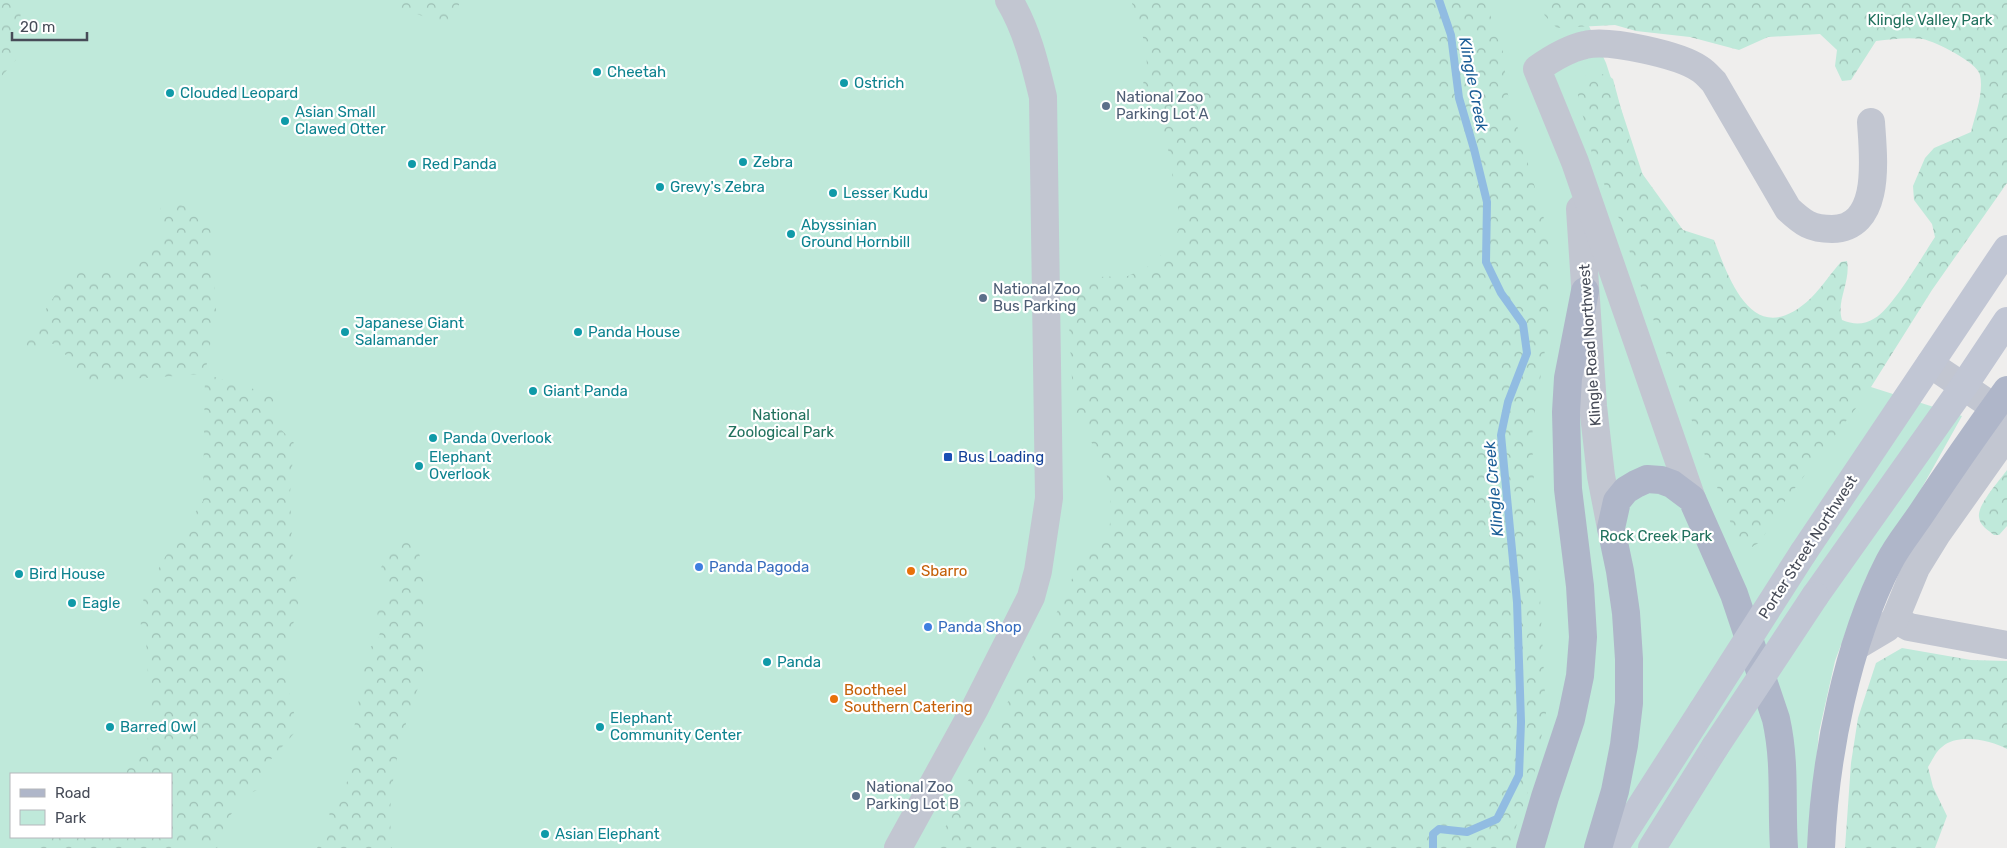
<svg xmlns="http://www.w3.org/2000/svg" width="2007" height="848" viewBox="0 0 2007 848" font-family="Rubik,sans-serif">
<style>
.green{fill:#bfe9da;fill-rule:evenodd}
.forest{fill:url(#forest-crowns)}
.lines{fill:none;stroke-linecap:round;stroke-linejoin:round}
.stream{stroke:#91bce2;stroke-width:8}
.minor{stroke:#c2c6d1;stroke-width:28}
.secondary{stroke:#c1c6d4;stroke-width:28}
.primary{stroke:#afb6c9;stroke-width:28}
.secondary-bridge{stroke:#c1c6d4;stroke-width:28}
.culture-dot{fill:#0f9aa8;stroke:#fff;stroke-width:2}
.service-dot{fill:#5c6f8a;stroke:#fff;stroke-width:2}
.transit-dot{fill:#1a4fb4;stroke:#fff;stroke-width:2}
.shop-dot{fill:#3f7fe0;stroke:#fff;stroke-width:2}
.food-dot{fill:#e8710a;stroke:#fff;stroke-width:2}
.labels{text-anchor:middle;stroke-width:4.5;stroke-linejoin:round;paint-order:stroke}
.park-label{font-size:15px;fill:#20715d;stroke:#fff}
.culture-label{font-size:15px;fill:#0d838f;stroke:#fff;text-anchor:start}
.service-label{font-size:15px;fill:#4e5e75;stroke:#fff;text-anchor:start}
.street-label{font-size:15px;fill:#474c58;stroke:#fff}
.transit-label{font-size:15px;fill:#164399;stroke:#fff;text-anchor:start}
.shop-label{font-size:15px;fill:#366cbe;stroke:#fff;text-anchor:start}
.food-label{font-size:15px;fill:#c56008;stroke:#fff;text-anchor:start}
.water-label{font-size:16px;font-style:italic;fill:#1b5e97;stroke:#fff}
</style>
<defs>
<pattern id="forest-crowns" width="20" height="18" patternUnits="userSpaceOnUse" patternTransform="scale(1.25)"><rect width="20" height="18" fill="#bfe9da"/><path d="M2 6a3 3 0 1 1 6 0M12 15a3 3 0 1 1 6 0" fill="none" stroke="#9dbfb4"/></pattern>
</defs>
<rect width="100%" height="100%" fill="#efeeed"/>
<!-- green -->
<path class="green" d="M0 0H1577L1606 63 1655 212 1805 366 1962 416 1915 500 1866 578 1835 661 1819 732 1808 848H0ZM11 774H171V837H11Z"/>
<!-- forest -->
<g class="forest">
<polygon points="0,0 23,0 19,25 13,41 16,60 0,78"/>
<path d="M387 0H460C458 13 451 19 441 25L425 17 390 4Z"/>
<polygon points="1131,0 1485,0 1503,52 1507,91 1549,236 1549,326 1533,422 1532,441 1546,714 1535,770 1509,848 935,848 999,718 1058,610 1079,563 1086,555 1105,542 1108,534 1112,512 1106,470 1075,411 1073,397 1069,324 1079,289 1097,277 1128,276 1147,267 1175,243 1180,220 1168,149 1163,135 1151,116 1143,84 1147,69 1146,47"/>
<path d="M1537 0H2007V183L1932 290 1866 395 1785 501 1760 542 1752 547H1744L1738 542 1638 279 1621 223 1593 158 1578 96V84L1585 76C1595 74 1605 72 1613 79L1636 165 1683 230 1714 240C1731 285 1755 351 1811 298 1822 287 1831 273 1841 262L1847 261C1851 281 1836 301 1842 320 1854 325 1864 325 1875 318 1892 309 1923 255 1935 237L1932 224 1914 200 1913 186 1925 158 1934 148 1971 132C1975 115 1984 93 1980 75 1977 62 1936 42 1923 39 1907 37 1892 39 1876 41L1851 80 1842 81 1835 66 1837 50 1820 34 1768 37 1739 50 1690 37 1636 31 1615 25 1557 28 1545 16Z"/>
<path d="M168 202 196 209 210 221 216 311 205 374 273 395V421L294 443 290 493 293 567 300 596 290 637 285 677 298 729 265 766 259 789 244 796 227 820 217 848H206L192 841 170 848H29L41 837H171V774H116L141 754 147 742 151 724 146 641 141 626 140 616 144 597 163 560 203 501 205 374 114 380H85L58 345 44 342 29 350 23 338 37 323 57 292 82 266C93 266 99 272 108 272 128 274 163 248 164 227 164 220 161 212 160 205Z"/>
<path d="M2007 470V526L1999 535H1994C1988 530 1980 526 1979 517 1977 505 2000 480 2007 470Z"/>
<path d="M400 535 419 553 424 572 426 644 423 676 410 708 397 758 391 792 390 820 392 848H317L331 826 329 811 350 777 351 747 367 650C385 636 380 631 377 611L388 593 380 569Z"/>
<path d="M1902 648 1971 660 2007 661V749C1991 740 1957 733 1942 747 1936 751 1932 761 1928 767L1933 787 1947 816 1935 848H1845L1851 763 1858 718 1876 663Z"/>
</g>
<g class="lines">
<!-- stream -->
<polyline class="stream" points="1433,848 1433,834 1439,829 1467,832 1497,819 1519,775 1521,722 1517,602 1501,435 1508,402 1527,353 1523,324 1501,293 1486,262 1487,202 1474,149 1459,98 1451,35 1439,0"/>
<!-- minor -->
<g class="minor">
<polyline points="1580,209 1593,406 1601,476 1611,528"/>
<polyline points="1930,364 2007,416"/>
<path d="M1692 499 1575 162 1537 69C1551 59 1567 49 1585 45 1609 39 1680 55 1700 69 1705 72 1710 78 1714 82L1788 209C1803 223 1811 229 1832 229 1883 228 1873 155 1871 122"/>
<polyline points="1895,619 1909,627 2007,645"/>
<polyline points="1855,647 1887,628 1895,619 1916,568 1937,534 2007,435"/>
<path d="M898 848 975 708 1031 597 1038 571 1049 498 1043 97C1035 64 1027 30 1009 0"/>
</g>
<!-- secondary -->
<g class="secondary">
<polyline points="1803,553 2007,249"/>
<polyline points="1815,596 1963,387 2007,321"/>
<polyline points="1614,848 1702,711"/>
<polyline points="1652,848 1715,747"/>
</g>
<!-- primary -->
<g class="primary">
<polyline points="1530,848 1545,797 1571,719 1580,676 1583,637 1580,586 1568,489 1566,412 1568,378 1585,291"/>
<path d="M1598 848 1615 791 1624 745 1629 703V659L1626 613 1620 571 1611 528 1617 501 1626 490 1636 484 1647 479 1661 480 1672 484 1692 499 1734 594 1776 719C1786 764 1781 803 1784 848"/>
<path d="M1821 848C1825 756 1847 644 1889 562 1898 544 1912 528 1923 511 1950 470 1978 430 2007 390"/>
</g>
<!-- secondary-bridge -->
<g class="secondary-bridge">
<polyline points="1702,711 1803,553"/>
<polyline points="1715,747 1815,596"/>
</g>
</g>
<!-- markers -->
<g class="culture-dot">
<circle cx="597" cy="72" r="5"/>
<circle cx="844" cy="83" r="5"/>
<circle cx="170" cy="93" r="5"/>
<circle cx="285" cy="121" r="5"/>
<circle cx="743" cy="162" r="5"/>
<circle cx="412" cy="164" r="5"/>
<circle cx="660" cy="187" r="5"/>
<circle cx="833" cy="193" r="5"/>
<circle cx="791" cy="234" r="5"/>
<circle cx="345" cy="332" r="5"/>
<circle cx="578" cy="332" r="5"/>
<circle cx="533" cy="391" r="5"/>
<circle cx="433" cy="438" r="5"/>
<circle cx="419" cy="466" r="5"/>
<circle cx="19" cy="574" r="5"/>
<circle cx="72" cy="603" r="5"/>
<circle cx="767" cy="662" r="5"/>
<circle cx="110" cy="727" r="5"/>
<circle cx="600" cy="727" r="5"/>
<circle cx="545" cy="834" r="5"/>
</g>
<g class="service-dot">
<circle cx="1106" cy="106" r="5"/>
<circle cx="983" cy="298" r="5"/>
<circle cx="856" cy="796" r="5"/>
</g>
<rect class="transit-dot" x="943" y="452" width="10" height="10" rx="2.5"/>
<g class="shop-dot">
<circle cx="699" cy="567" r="5"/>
<circle cx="928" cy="627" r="5"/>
</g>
<g class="food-dot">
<circle cx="911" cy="571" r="5"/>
<circle cx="834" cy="699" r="5"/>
</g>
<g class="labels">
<!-- park labels -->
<g class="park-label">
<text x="1930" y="25">Klingle Valley Park</text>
<text x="781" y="420">National<tspan x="781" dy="17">Zoological Park</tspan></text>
<text x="1656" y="541">Rock Creek Park</text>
</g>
<!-- culture labels -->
<g class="culture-label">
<text x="607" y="77">Cheetah</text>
<text x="854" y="88">Ostrich</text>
<text x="180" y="98">Clouded Leopard</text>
<text x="295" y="117">Asian Small<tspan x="295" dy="17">Clawed Otter</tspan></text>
<text x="753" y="167">Zebra</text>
<text x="422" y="169">Red Panda</text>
<text x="670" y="192">Grevy's Zebra</text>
<text x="843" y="198">Lesser Kudu</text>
<text x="801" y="230">Abyssinian<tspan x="801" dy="17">Ground Hornbill</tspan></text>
<text x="355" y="328">Japanese Giant<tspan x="355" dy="17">Salamander</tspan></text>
<text x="588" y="337">Panda House</text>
<text x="543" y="396">Giant Panda</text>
<text x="443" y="443">Panda Overlook</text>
<text x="429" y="462">Elephant<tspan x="429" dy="17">Overlook</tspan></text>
<text x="29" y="579">Bird House</text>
<text x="82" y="608">Eagle</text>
<text x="777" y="667">Panda</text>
<text x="610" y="723">Elephant<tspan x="610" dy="17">Community Center</tspan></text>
<text x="120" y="732">Barred Owl</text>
<text x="555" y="839">Asian Elephant</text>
</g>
<!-- service labels -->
<g class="service-label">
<text x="1116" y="102">National Zoo<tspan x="1116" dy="17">Parking Lot A</tspan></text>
<text x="993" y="294">National Zoo<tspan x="993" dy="17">Bus Parking</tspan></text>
<text x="866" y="792">National Zoo<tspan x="866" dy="17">Parking Lot B</tspan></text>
</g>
<!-- street labels -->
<g class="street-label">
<text transform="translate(1590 345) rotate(-94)" y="5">Klingle Road Northwest</text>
<text transform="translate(1808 547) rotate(-57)" y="5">Porter Street Northwest</text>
</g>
<!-- transit labels -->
<g class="transit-label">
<text x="958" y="462">Bus Loading</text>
</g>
<!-- shop labels -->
<g class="shop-label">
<text x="709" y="572">Panda Pagoda</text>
<text x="938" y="632">Panda Shop</text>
</g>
<!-- food labels -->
<g class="food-label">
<text x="921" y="576">Sbarro</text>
<text x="844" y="695">Bootheel<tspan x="844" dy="17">Southern Catering</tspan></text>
</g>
<!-- water labels -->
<g class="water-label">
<text transform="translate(1474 84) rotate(79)" y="6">Klingle Creek</text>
<text transform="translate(1493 489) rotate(-95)" y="6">Klingle Creek</text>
</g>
</g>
<!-- legend -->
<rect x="10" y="773" width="162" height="65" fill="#ffffff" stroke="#b5b7bc"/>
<rect x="20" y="789" width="25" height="8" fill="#afb6c9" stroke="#b5b7bc"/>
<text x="55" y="798" font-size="15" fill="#474c58">Road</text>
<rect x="20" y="810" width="25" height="15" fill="#bfe9da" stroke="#b5b7bc"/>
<text x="55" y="823" font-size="15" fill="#474c58">Park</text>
<!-- scale -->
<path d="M12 32v8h75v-8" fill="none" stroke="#474c58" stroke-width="2.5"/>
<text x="20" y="32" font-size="15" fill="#474c58" stroke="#ffffff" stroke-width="4" paint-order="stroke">20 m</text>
</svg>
